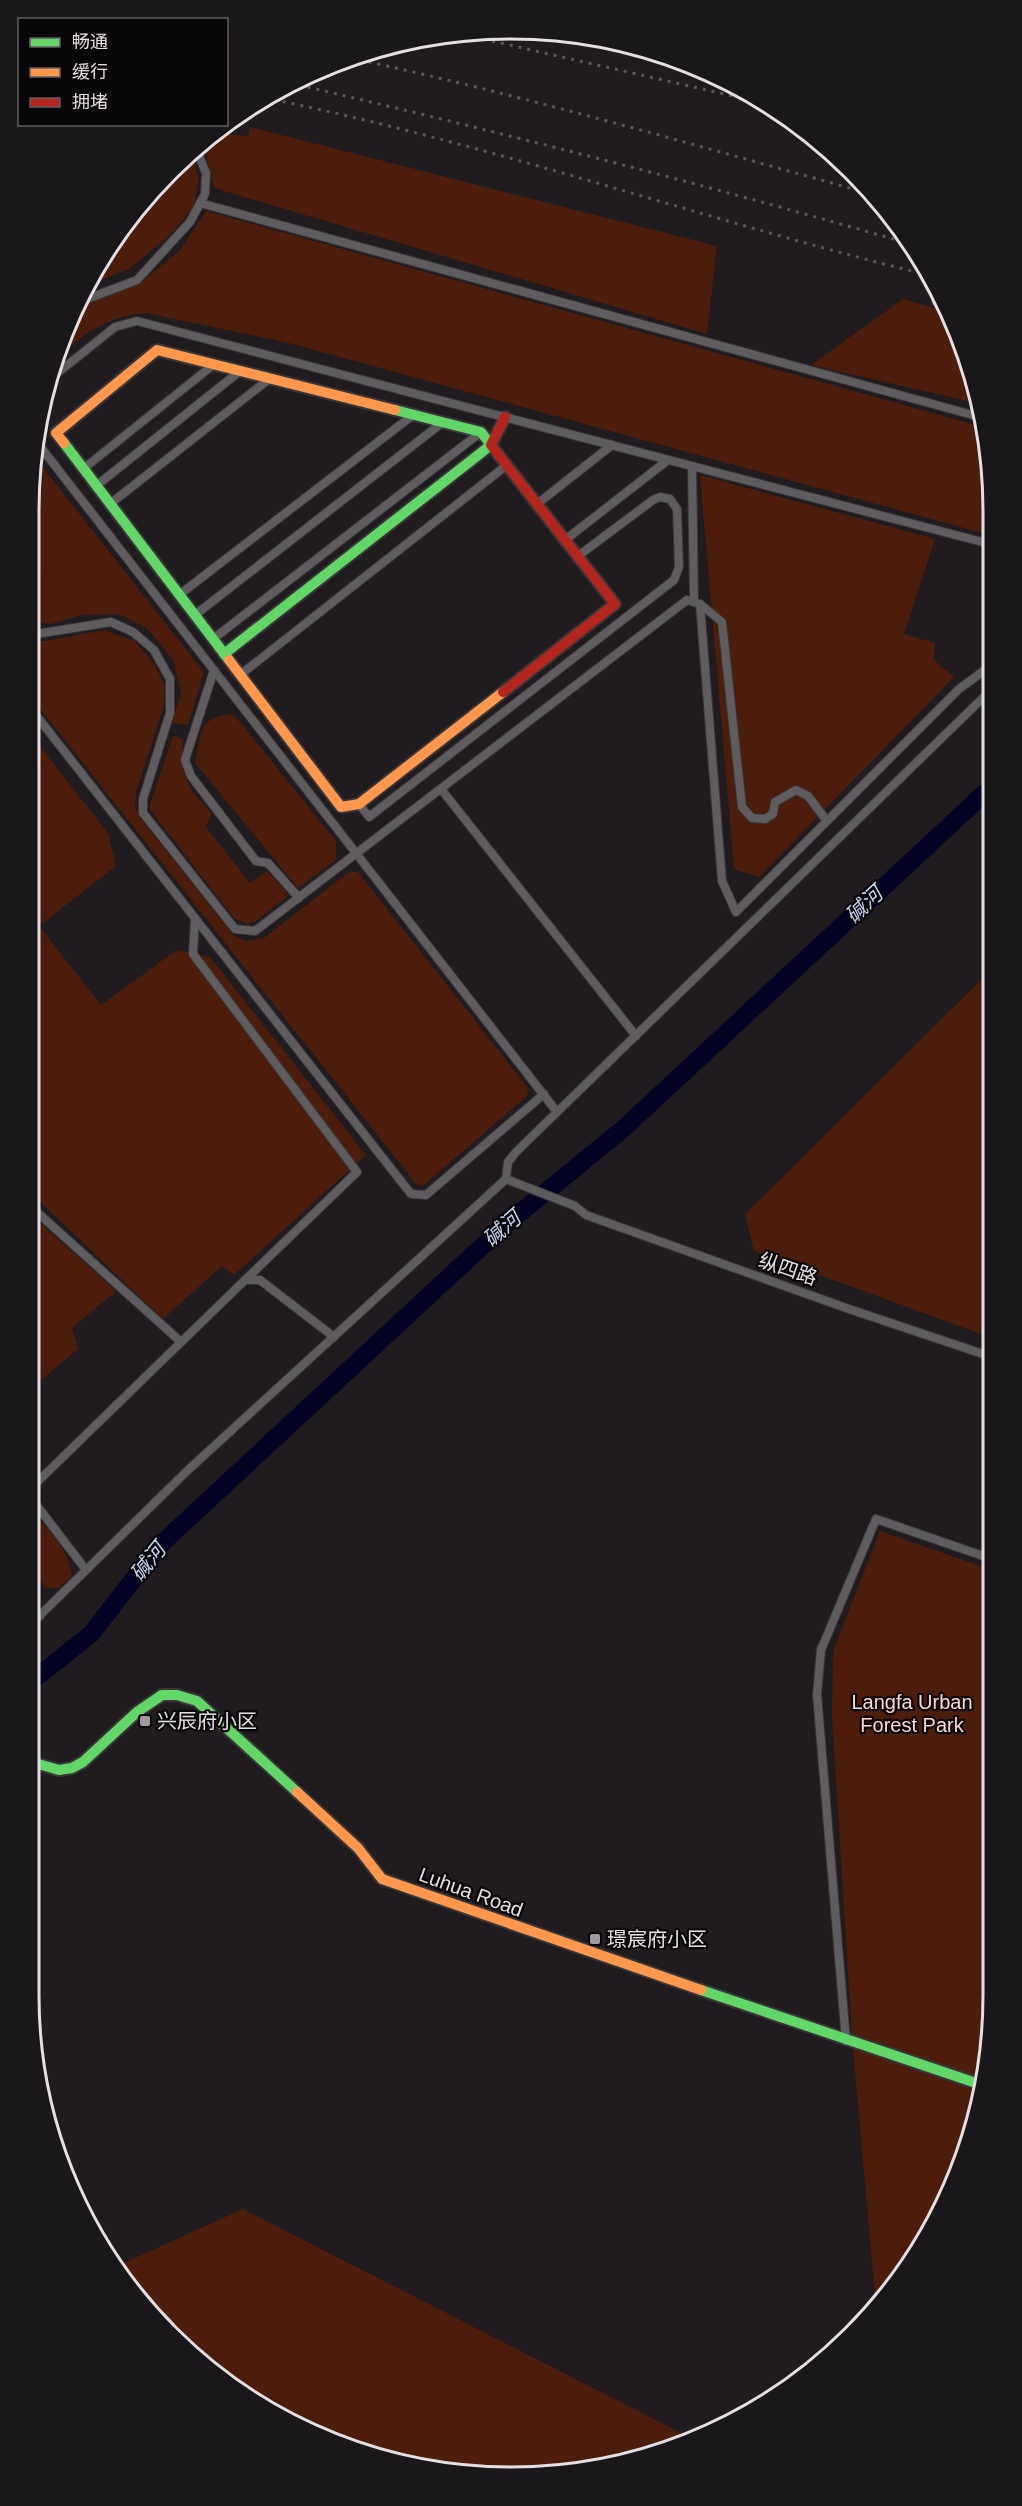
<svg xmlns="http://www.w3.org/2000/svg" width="1022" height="2506" viewBox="0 0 1022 2506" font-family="Arial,'Noto Sans SC',sans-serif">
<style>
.green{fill:#4c1d0b}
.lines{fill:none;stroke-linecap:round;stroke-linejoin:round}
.river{stroke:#030224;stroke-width:18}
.street-casing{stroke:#383538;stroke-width:10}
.fast-casing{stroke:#383538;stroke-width:14}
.slow-casing{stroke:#383538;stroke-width:14}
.jam-casing{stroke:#383538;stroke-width:14}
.street{stroke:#5f5c5f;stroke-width:8}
.fast{stroke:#63d668;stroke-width:10}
.slow{stroke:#ff974d;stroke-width:10}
.jam{stroke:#b3261e;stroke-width:10}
.rail{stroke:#5b585a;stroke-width:3;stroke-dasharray:3 6;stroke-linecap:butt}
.poi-dot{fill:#9f9a9e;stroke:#080608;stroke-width:2}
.labels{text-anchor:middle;stroke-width:4.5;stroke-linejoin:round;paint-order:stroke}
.street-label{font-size:20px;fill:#e4dfe3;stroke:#080608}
.park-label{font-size:20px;fill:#fed7ca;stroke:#080608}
.poi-label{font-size:20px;fill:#e4dfe3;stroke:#080608;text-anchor:start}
.water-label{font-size:21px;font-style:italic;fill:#c3d4f3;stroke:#080608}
.rim{fill:none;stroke:#e4dfe3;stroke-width:3}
</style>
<rect width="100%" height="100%" fill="#1f1b1e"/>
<!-- green -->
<g class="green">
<polygon points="250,127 717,246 707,334 214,188 203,142 217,129 219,133 248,136"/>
<polygon points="192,152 199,179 193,208 169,236 129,269 86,286 93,270 148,193"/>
<path d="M206 211 983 427 989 448 990 535 289 343 146 313C103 317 87 334 54 358L76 307 142 282 181 249Z"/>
<polygon points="903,299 948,312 976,403 811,365"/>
<polygon points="37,460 204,672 188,725 172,723 181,693 173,660 148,629 119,614 81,615 51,624 29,622 29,511"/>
<polygon points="700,475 935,539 904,634 935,643 934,660 954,677 759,877 734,869"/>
<polygon points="104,630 135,641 155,665 165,686 164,705 136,792 135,807 140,818 233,935 246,941 264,938 349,872 358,872 528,1088 527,1096 423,1186 417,1185 29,695 29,639 45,641"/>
<path d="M231 714 242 724 336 841V860L298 888 195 763C201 735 198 717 231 714Z"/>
<polygon points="28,731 108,833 116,866 39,926 101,1005 177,950 210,957 366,1155 234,1275 222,1266 163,1319 29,1191"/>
<path d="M173 736 183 739C179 777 187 787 212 813L206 827 250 883 267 871 289 895 256 921 247 924 234 918 149 808Z"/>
<polygon points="991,970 992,1338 754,1251 745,1214"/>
<polygon points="29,1213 116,1291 72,1328 78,1349 29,1390"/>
<path d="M29 1507C45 1529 69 1547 72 1576L58 1588H46L31 1569 38 1563 34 1558 40 1553 31 1541 29 1542Z"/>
<polygon points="880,1531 992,1570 993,1995 968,2150 894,2289 876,2308 852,2037 832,1716 833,1651"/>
<polygon points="243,2209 681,2433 677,2441 605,2468 448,2473 356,2452 270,2413 148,2313 115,2267"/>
</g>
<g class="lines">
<!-- river -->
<polyline class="river" points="28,1684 91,1634 160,1545 504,1226 623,1129 990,788"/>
<!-- street casing -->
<g class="street-casing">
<g id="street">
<polyline points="200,203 980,417"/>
<polyline points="79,302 137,280 190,222 205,194 206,173 196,148"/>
<polyline points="936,302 946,305"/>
<polyline points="50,379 115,327 137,321 990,544"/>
<polyline points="39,445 557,1112"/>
<polyline points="692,466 694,602"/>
<polyline points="83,469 213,365"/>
<polyline points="96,486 240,371"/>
<polyline points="110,504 269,379"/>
<polyline points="537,504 612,445"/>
<polyline points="565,540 668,460"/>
<polyline points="179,595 413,415"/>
<polyline points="700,604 722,622 742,807 752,818 765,819 773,814 775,802 796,790 808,796 827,821"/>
<polyline points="195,615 443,422"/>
<polyline points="28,631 36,634 111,622 133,632 154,650 170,679 170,713 143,799 143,813 235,929 255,931 687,600 700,604 722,881 736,912 959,689 985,670"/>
<polyline points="213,639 481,432"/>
<polyline points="214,670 185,760 191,776 256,861 268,863 299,898"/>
<polyline points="240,675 507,465"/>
<polyline points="28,705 411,1194 426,1195 544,1094"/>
<polyline points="441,789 636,1036"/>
<polyline points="359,804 369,817 674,580 679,567 677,509 670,499 660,497 653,500 578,556"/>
<polyline points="195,918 193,954 357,1172 245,1280"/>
<polyline points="506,1179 575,1206 586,1215 849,1309 992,1357"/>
<polyline points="28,1204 181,1342"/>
<polyline points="28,1491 245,1280 260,1280 334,1337"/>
<polyline points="28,1494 86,1570"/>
<polyline points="28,1601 40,1616"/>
<polyline points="28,1627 187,1471 506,1179 508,1162 516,1152 990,691 985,670 990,666"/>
<polyline points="846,2041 817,1694 821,1650 876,1519 992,1559"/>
</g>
</g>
<!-- fast casing -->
<g class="fast-casing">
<g id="fast">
<polyline points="64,443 229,660"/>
<polyline points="224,654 491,445 481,432 395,410"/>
<polyline points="28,1761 59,1770 72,1768 83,1762 137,1712 162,1695 177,1695 197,1701 297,1792"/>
<polyline points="701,1990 979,2084"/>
</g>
</g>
<!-- slow casing -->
<g class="slow-casing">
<g id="slow">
<polyline points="64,443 56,433 157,350 395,410"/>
<polyline points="229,660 341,807 359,804 503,692"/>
<polyline points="297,1792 358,1848 382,1879 701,1990"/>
</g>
</g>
<!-- jam casing -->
<g class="jam-casing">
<polyline id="jam" points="503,692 615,604 491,445 505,417"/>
</g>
<!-- street -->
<use href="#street" class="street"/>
<!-- fast -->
<use href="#fast" class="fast"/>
<!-- slow -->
<use href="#slow" class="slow"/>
<!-- jam -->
<use href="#jam" class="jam"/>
<!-- rail -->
<g class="rail">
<polyline points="457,33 768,104"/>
<path d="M351 58C527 96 701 147 875 195"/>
<path d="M290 83C497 131 703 184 907 243"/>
<path d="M265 98C490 143 706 221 928 275"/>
</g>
</g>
<!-- markers -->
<g class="poi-dot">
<rect x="139" y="1715" width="12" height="12" rx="3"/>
<rect x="589" y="1933" width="12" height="12" rx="3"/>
</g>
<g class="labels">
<!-- street labels -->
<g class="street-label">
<text transform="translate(788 1269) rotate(19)" y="7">纵四路</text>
<text transform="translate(471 1892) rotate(20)" y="7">Luhua Road</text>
</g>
<!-- park labels -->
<g class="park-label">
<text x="912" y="1709">Langfa Urban<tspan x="912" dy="23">Forest Park</tspan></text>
</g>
<!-- poi labels -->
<g class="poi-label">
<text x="157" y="1728">兴辰府小区</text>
<text x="607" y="1946">璟宸府小区</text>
</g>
<!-- water labels -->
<g class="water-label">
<text transform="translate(864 905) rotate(-43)" y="7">碱河</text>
<text transform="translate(502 1229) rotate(-41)" y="7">碱河</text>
<text transform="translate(148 1562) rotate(-51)" y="7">碱河</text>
</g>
</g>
<!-- crop -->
<path d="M0 0H1022V2506H0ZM511 39H511A472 472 0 0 1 983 511V1995A472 472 0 0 1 511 2467H511A472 472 0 0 1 39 1995V511A472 472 0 0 1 511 39Z" fill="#1a171a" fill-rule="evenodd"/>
<path class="rim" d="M511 39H511A472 472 0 0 1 983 511V1995A472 472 0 0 1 511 2467H511A472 472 0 0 1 39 1995V511A472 472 0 0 1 511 39Z"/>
<!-- legend -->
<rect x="18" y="18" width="210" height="108" fill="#080608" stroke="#605d60" stroke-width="1.5"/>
<rect x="30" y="38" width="30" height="9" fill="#63d668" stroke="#605d60" stroke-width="1.5"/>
<text x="72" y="48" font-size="18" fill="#e4dfe3">畅通</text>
<rect x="30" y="68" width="30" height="9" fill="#ff974d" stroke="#605d60" stroke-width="1.5"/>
<text x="72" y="78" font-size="18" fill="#e4dfe3">缓行</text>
<rect x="30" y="98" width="30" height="9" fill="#b3261e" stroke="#605d60" stroke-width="1.5"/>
<text x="72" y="108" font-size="18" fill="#e4dfe3">拥堵</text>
</svg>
